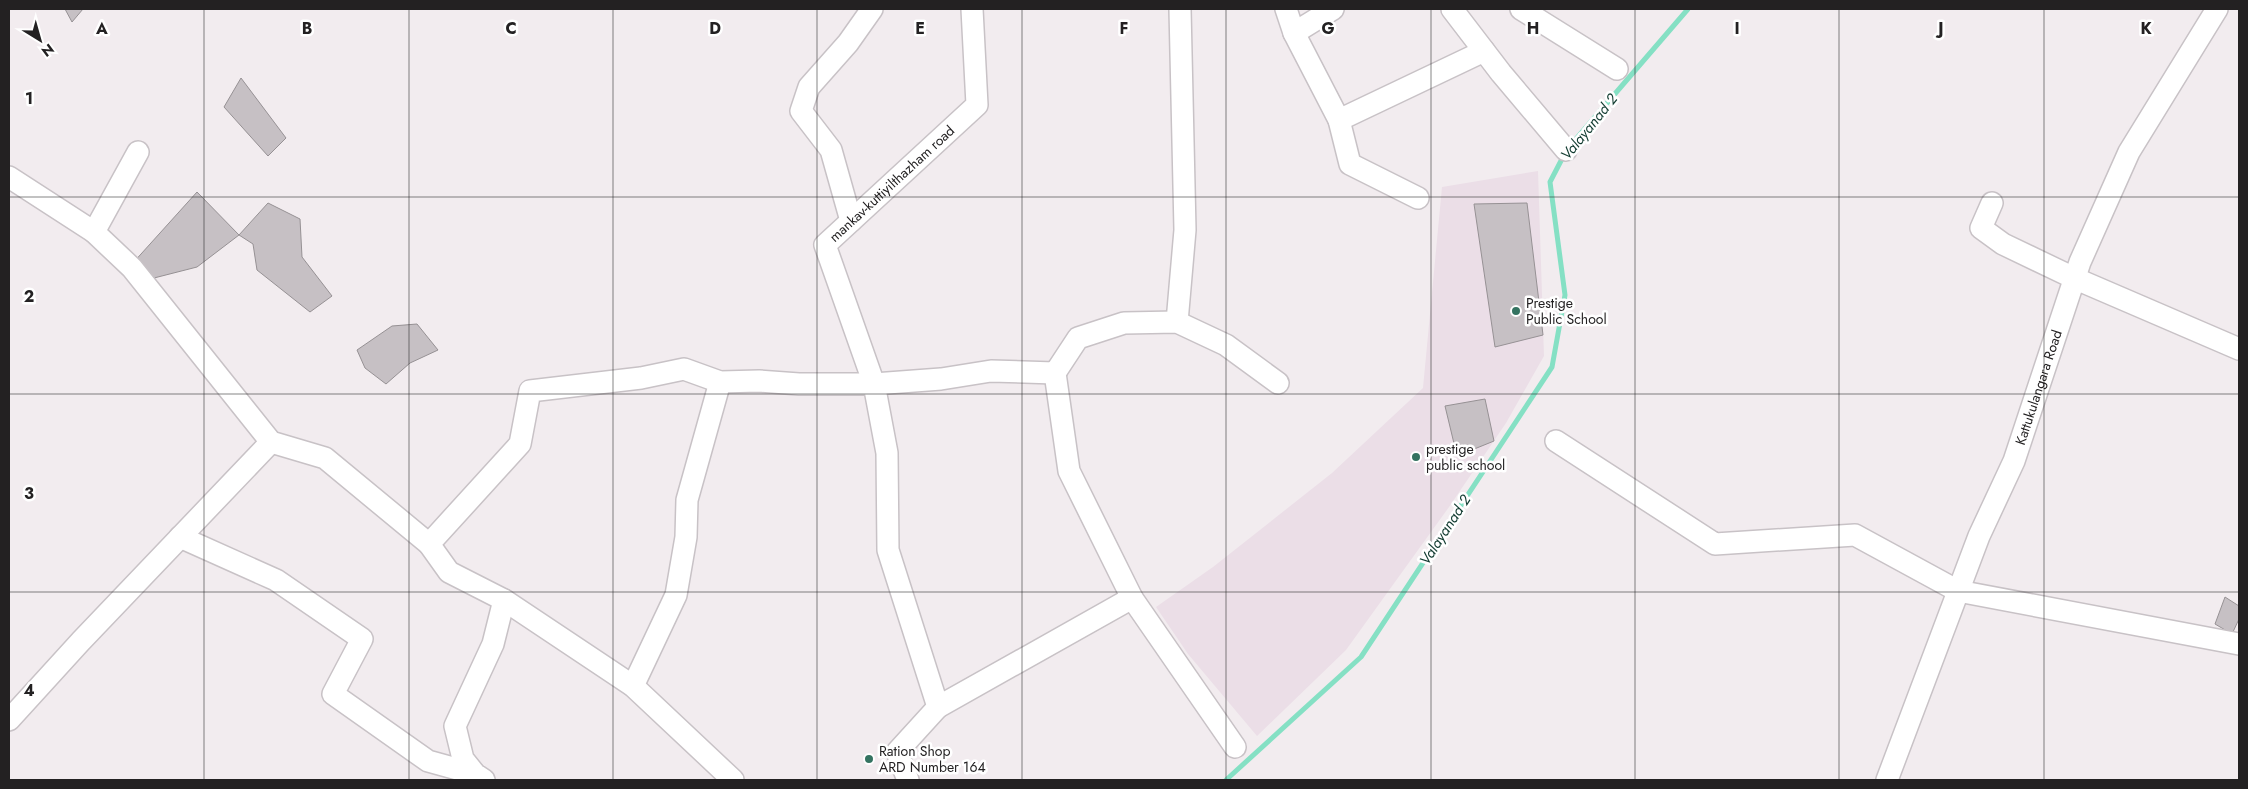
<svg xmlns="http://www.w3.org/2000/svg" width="2248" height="789" viewBox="0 0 2248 789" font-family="Jost,sans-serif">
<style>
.built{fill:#ebdee7}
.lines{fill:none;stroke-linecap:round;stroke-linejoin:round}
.stream{stroke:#85e0c4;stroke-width:5}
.building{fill:#c6c0c4;stroke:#969194}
.minor-casing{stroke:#c8c2c6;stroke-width:24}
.minor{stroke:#fff;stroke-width:21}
.grid{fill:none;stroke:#232122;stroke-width:1;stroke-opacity:0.55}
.poi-dot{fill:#347361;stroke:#fff;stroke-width:2}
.labels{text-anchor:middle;stroke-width:5;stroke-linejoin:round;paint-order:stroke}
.street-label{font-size:14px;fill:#232122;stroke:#fff}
.poi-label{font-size:14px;fill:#232122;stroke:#fff;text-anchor:start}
.water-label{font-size:15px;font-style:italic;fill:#113b30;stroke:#fff}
.grid-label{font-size:16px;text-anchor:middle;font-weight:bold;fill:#232122;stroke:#fff;stroke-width:5;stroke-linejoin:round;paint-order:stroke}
</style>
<rect width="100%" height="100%" fill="#f2ecef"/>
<!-- built -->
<polygon class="built" points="1538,171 1544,356 1506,423 1449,507 1346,650 1257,736 1188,654 1156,607 1213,567 1332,473 1423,388 1442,187"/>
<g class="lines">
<!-- stream -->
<g class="stream">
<polyline points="1570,146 1688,9"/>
<polyline points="1226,780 1361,657 1552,367 1565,295 1550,182 1564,155"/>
</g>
</g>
<!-- building -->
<g class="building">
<polygon points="65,9 83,9 72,22"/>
<polygon points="241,78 286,138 268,156 224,107"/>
<polygon points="197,192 239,235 197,267 154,278 132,264"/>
<polygon points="268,203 300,219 302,257 332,296 310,312 257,270 253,244 239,235"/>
<polygon points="1527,203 1543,335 1495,347 1474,204"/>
<polygon points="417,324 438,350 410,363 386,384 365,368 357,350 392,326"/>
<polygon points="1485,399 1494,441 1457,456 1445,406"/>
<polygon points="2225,597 2239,606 2239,619 2232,634 2215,624"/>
</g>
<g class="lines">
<!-- minor casing -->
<g class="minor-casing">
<g id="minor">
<polyline points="1286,9 1294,33"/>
<polyline points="1333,9 1294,33 1339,120 1350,164 1418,198"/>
<polyline points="1452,9 1501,73 1566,150"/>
<polyline points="1521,9 1617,69"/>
<polyline points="1339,120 1484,51"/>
<polyline points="138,152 94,232 132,268 271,442 325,458 429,544"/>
<polyline points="9,177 94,232"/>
<polyline points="1992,203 1981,228 2003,244 2074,278 2239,349"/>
<polyline points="851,221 831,150 801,111 809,87 848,43 872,9"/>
<polyline points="1177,322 1185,230 1180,9"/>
<polyline points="1055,373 1069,471 1132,598 1235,747"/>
<polyline points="1556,441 1715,544 1855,535 1958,591 2239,644"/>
<polyline points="180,537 276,580 362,639 333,694 428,761 475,774"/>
<polyline points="504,600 633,686 733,780"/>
<polyline points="633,686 676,595 686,537 687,500 720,382"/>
<polyline points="938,707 1132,598"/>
<polyline points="9,720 81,641 271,442"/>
<polyline points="484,780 475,774 463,759 455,726 493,644 504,600 449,572 429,544 520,444 530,391 641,378 684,369 720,382 759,381 799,384 874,384 941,379 991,371 1055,373 1078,338 1124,323 1177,322 1226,345 1278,383"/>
<path id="s1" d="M908 780 897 752 938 707 888 550 887 453 874 384 825 245 977 105 972 9"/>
<path id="s2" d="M1887 780 1979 536 2014 461 2080 262 2129 152 2217 9"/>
</g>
</g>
<!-- minor -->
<use href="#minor" class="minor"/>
</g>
<!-- grid -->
<path class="grid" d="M204 9V780M409 9V780M613 9V780M817 9V780M1022 9V780M1226 9V780M1431 9V780M1635 9V780M1839 9V780M2044 9V780M9 197H2239M9 394H2239M9 592H2239"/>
<!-- markers -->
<g class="poi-dot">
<circle cx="1516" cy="311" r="5"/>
<circle cx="1416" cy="457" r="5"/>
<circle cx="869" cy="759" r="5"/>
</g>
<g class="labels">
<!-- street labels -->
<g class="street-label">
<text dy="5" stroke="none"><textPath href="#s1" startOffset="661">mankav-kuttiyilthazham road</textPath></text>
<text dy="5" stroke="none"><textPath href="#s2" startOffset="421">Kattukulangara Road</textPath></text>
</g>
<!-- poi labels -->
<g class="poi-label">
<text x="1526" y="308">Prestige<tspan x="1526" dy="16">Public School</tspan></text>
<text x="1426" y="454">prestige<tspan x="1426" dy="16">public school</tspan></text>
<text x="879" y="756">Ration Shop<tspan x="879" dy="16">ARD Number 164</tspan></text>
</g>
<!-- water labels -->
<g class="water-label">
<text transform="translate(1589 127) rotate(-51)" y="5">Valayanad 2</text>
<text transform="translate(1445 530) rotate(-57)" y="5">Valayanad 2</text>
</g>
</g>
<g class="grid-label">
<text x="102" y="34">A</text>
<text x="307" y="34">B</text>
<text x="511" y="34">C</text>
<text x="715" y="34">D</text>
<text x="920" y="34">E</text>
<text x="1124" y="34">F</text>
<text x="1328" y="34">G</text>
<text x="1533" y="34">H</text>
<text x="1737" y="34">I</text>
<text x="1941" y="34">J</text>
<text x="2146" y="34">K</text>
<text x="29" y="104">1</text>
<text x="29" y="302">2</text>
<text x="29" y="499">3</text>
<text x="29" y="696">4</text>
</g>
<!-- border -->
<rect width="2248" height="789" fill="none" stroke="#232122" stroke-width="20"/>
<!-- north arrow -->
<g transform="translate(40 40) rotate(143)" stroke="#ffffff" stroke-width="4" paint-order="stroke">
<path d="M0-4L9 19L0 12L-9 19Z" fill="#232122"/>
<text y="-8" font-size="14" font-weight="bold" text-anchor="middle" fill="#232122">N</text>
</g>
</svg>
